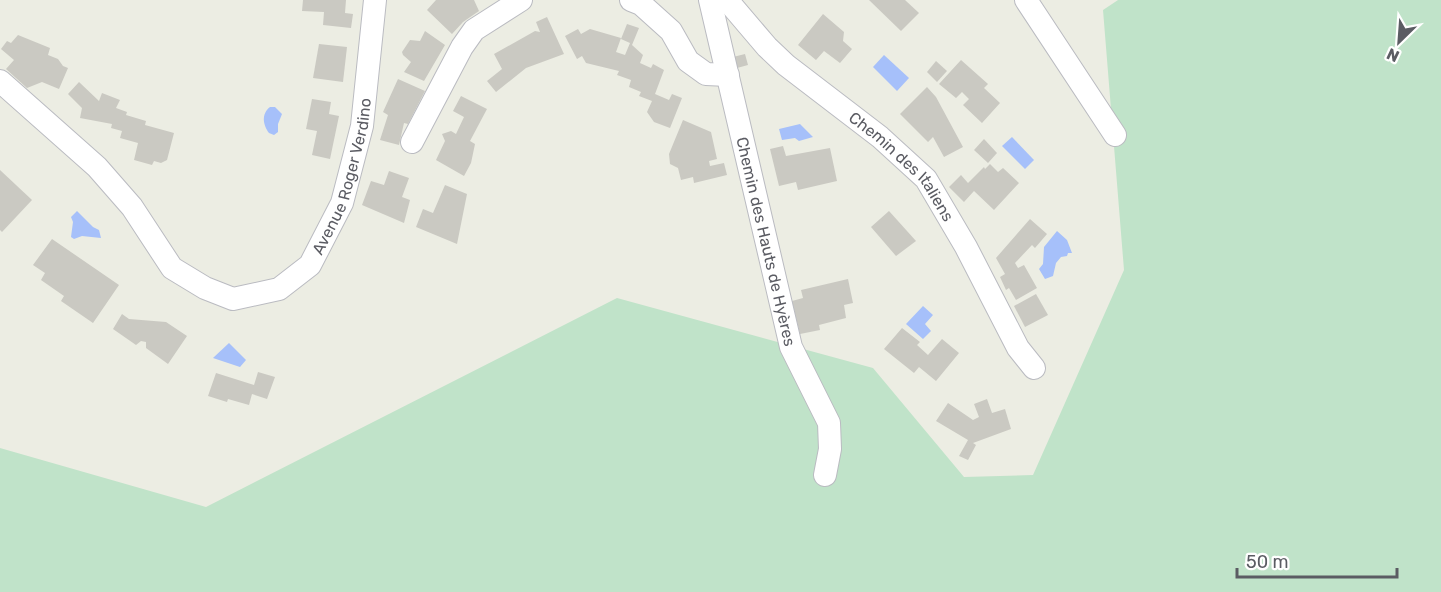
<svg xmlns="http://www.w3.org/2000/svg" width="1441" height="592" viewBox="0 0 1441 592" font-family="Rubik,sans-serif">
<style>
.green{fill:#c0e3c9}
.water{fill:#a6c0fa}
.building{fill:#cac9c2}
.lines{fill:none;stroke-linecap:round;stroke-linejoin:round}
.minor-casing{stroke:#babbc1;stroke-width:24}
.minor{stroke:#fff;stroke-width:22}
.labels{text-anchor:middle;stroke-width:6;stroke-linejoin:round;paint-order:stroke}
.street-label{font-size:16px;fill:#5b5c63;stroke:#fff}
</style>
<rect width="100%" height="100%" fill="#ecede3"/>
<!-- green -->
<polygon class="green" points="1118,0 1441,0 1441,592 0,592 0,448 206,507 617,298 873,368 964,477 1033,475 1124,270 1103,10"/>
<!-- water -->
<g class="water">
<polygon points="884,55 909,78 897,91 873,67"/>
<path d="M270 107H275L282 114 278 124V132L274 135 269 133C263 125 261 114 270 107Z"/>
<polygon points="800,124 813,137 799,141 795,138 782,140 779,129"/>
<polygon points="1012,137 1034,160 1025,169 1002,146"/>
<polygon points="77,211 93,227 99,230 101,238 82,236 74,239 71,237 73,222 71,217"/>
<polygon points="1057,231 1067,240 1072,253 1068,253 1067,256 1061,257 1056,263 1053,276 1045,279 1039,269 1043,264 1044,247"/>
<polygon points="923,306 933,315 925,324 931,331 923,339 906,324"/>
<polygon points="229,343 246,360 240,367 213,358"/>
</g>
<!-- building -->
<g class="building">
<polygon points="303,0 346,0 345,13 353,14 351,28 323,25 324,12 302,11"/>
<polygon points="436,0 474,0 479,11 463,22 452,34 427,10"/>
<polygon points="869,0 905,0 919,13 901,31"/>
<polygon points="823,14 844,32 843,41 852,49 840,63 824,51 816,60 798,45"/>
<polygon points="547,17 564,54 526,68 496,92 487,81 502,69 494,54 535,31 540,32 536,22"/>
<polygon points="627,24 639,28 632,45 643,55 640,63 651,68 653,64 664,70 655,94 669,100 672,94 682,98 670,128 654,122 647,112 652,101 639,96 641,92 629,87 631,80 617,75 619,71 586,63 582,56 577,59 565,36 578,29 581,34 590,29 621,38 616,52 625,55 630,43 621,39"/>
<polygon points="425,31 445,45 424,81 404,72 411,62 403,55 402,52 410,40 420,41"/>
<polygon points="18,35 50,48 48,55 58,59 63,66 68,68 59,89 42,82 27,88 6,69 14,60 1,49 7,41 11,43"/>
<polygon points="319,44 347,47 343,82 313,78"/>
<polygon points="745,54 748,65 737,68 733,57"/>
<polygon points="961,60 988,84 984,88 1000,103 982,123 963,105 969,99 962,92 956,98 939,84"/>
<polygon points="936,61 947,71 937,82 927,72"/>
<polygon points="398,79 425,91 408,124 404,123 399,145 380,140 388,115 383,112"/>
<polygon points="79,82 99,101 102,93 120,100 116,108 127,112 126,115 146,121 145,125 174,133 167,160 161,163 154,161 152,165 134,160 138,143 120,138 122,131 111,128 112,124 80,118 82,108 68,94"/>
<polygon points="927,87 936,97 963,147 944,157 933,137 928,142 900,114"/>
<polygon points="461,96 487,109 470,141 475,144 471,163 464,176 436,160 445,141 442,134 451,131 456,134 464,117 453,111"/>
<polygon points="312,99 331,102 329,114 339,116 330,159 312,155 317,131 306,129"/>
<polygon points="683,120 711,132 717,159 709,161 710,166 724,163 727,175 694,183 693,177 681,180 678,168 670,164 669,154"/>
<polygon points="984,139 997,153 988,163 974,150"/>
<polygon points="783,146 786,156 830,148 837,181 798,190 796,182 779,186 770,149"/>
<polygon points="990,164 998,172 1003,168 1019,183 994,210 974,191 964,202 949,187 961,175 968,183 984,167 985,169"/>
<polygon points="0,170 32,200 2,232 0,230"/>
<polygon points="389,171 409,178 402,197 410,200 404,223 362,205 371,181 384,185"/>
<polygon points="445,185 467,194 457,244 416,227 423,209 433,213"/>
<polygon points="889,211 916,241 896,256 871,227"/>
<polygon points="1030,219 1047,234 1035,248 1032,245 1015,263 1018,268 1024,265 1037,288 1016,300 1009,288 1006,290 1000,277 1005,274 996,258"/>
<polygon points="52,239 119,285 93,323 61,301 64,296 41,280 45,273 33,265"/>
<polygon points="848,279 853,303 844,305 846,318 819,325 820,330 800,334 792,301 803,298 801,290"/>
<polygon points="1036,294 1048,315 1025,327 1014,306"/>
<polygon points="122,314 129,319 166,322 187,336 168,364 146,348 146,342 141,341 136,345 113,329"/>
<polygon points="902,328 920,342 917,345 928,355 942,339 959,353 936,381 919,367 914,373 884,349"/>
<polygon points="258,372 275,377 267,399 252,394 249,405 228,399 227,402 208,396 216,373 254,385"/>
<polygon points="987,399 992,413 1005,409 1011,429 973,443 976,445 968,460 959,456 968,440 936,421 948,403 973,420 979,417 974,404"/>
</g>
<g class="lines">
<!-- minor casing -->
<g class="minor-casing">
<g id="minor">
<polyline points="631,0 641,4 671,31 688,61 706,74 728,75"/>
<path id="s1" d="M710 0 791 347 829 423 830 449 825 475"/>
<path id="s2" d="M727 0 767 47 786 65 880 137 926 179 966 247 1018 348 1034 368"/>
<polyline points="1026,0 1115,135"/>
<path id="s3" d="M0 81 97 167 132 207 172 268 205 288 233 299 279 289 310 265 342 203 362 126 375 0"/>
<polyline points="412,142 462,47 474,30 521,0"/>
</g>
</g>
<!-- minor -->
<use href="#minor" class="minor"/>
</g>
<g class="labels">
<!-- street labels -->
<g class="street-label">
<text dy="6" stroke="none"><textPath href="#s2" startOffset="243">Chemin des Italiens</textPath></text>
<text dy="6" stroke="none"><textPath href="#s3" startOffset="506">Avenue Roger Verdino</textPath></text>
<text dy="6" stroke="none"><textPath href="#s1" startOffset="248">Chemin des Hauts de Hyères</textPath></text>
</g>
</g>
<!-- north arrow -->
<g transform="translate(1399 42) rotate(205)" stroke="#ffffff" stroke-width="4.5" paint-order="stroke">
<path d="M0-4.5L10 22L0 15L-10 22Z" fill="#5b5c63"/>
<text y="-9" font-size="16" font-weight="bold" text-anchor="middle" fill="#5b5c63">N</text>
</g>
<!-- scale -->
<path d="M1237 568v9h160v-9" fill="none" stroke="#5b5c63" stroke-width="3"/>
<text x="1246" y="568" font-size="18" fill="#5b5c63" stroke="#ffffff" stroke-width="4.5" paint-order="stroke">50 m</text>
</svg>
